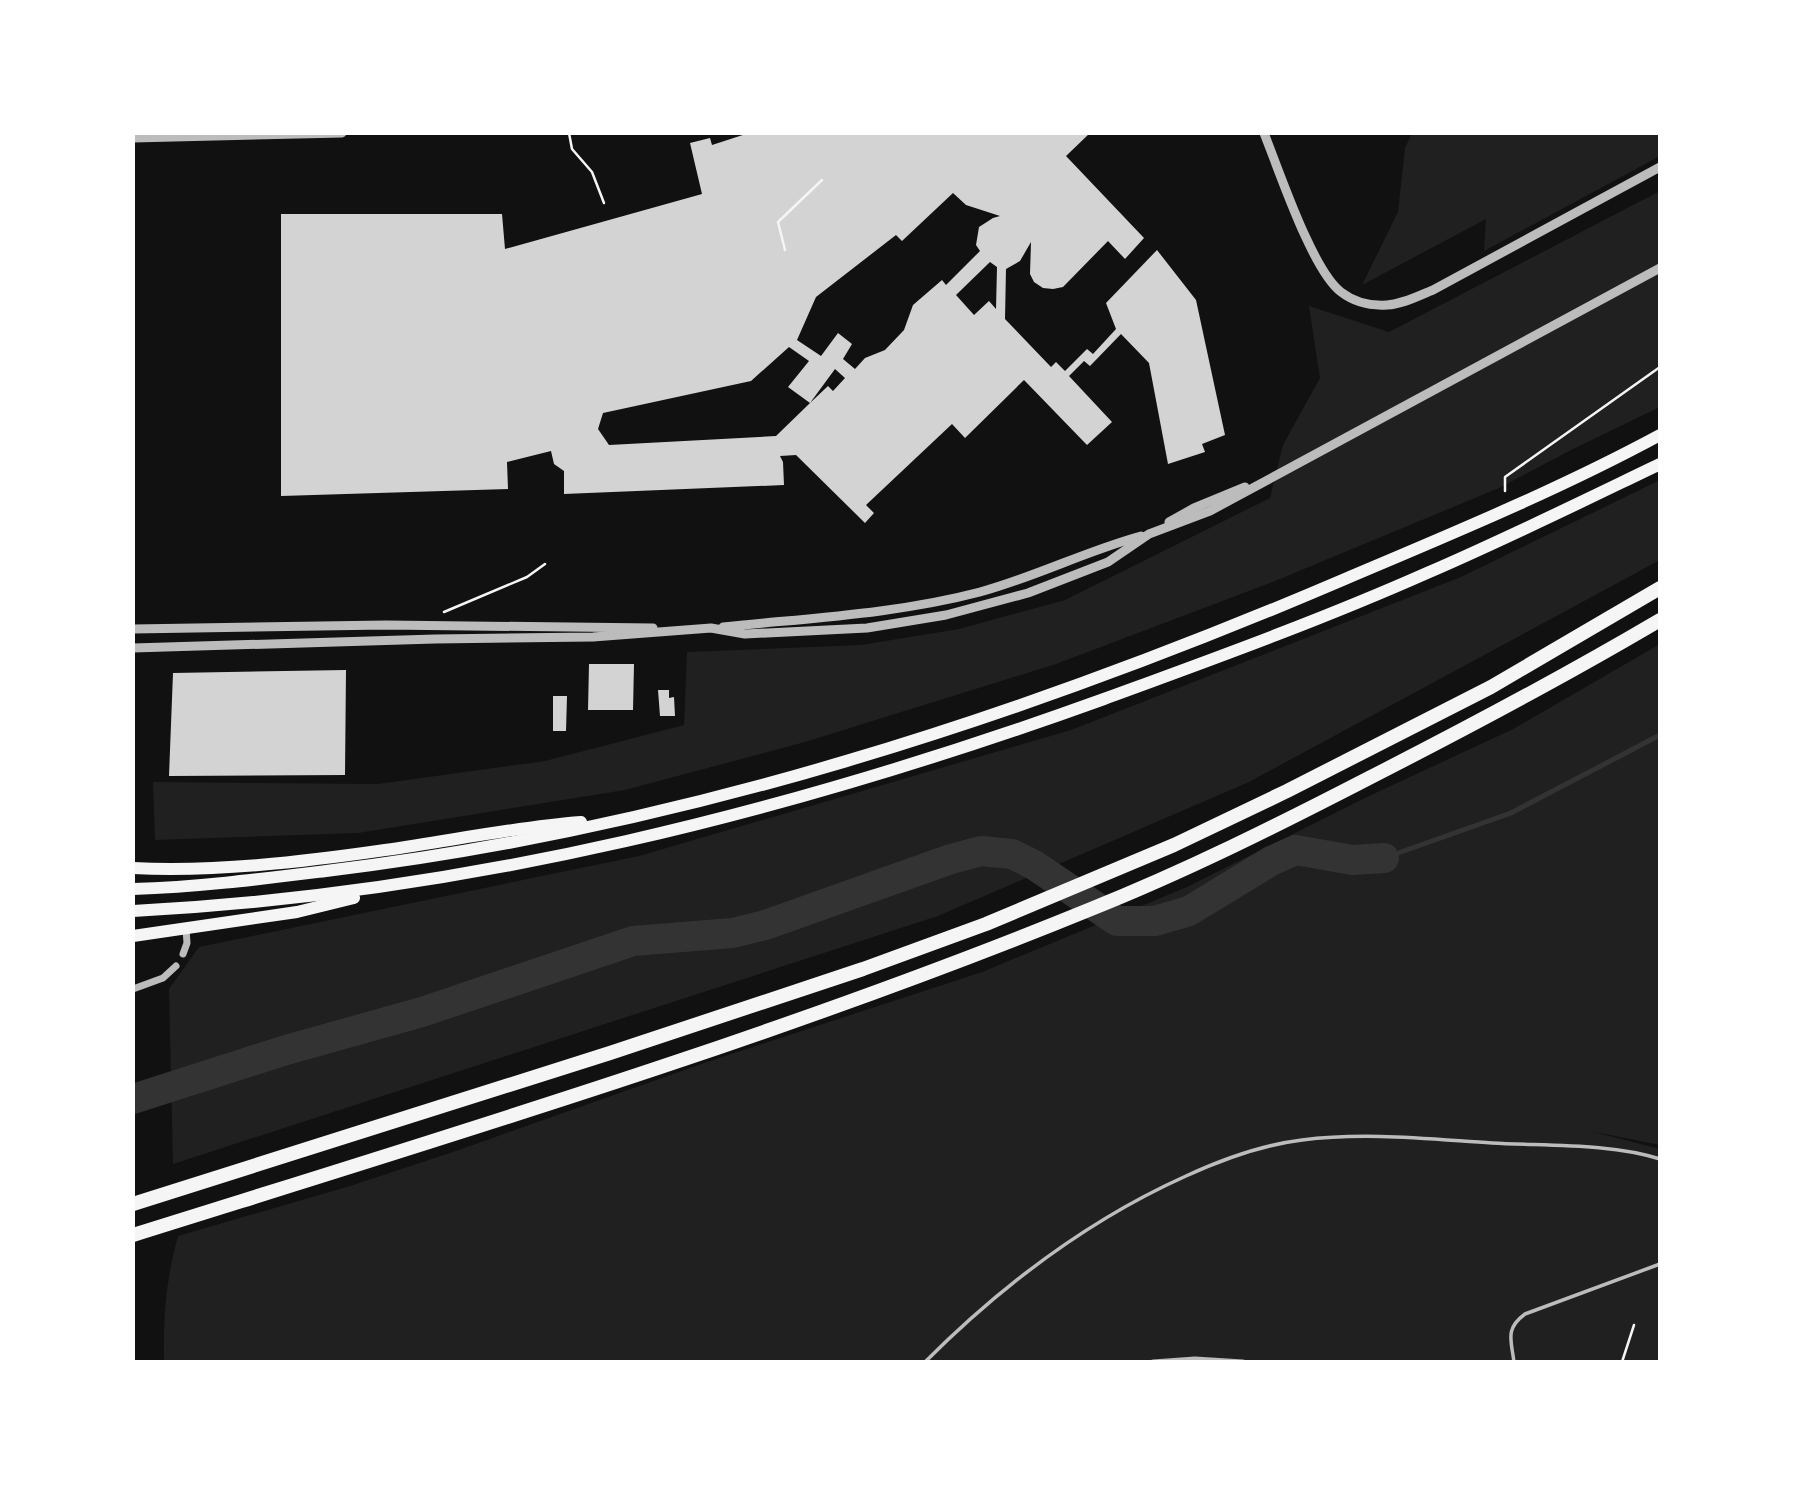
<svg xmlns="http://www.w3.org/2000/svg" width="1793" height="1495" viewBox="0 0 1793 1495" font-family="'Varela Round',sans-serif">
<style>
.green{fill:#202020}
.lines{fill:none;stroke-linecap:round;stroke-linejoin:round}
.stream{stroke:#333;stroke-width:5}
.river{stroke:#333;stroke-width:30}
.building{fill:#d3d3d3;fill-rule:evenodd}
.path{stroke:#f5f5f5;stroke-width:2.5}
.service{stroke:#bcbcbc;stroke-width:3.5}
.pedestrian{stroke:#bcbcbc;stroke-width:5}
.minor{stroke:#bcbcbc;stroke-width:7}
.tertiary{stroke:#bcbcbc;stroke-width:9}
.trunk{stroke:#f5f5f5;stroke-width:12}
.motorway{stroke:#f5f5f5;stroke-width:14}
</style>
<rect width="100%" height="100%" fill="#111"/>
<!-- green -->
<g class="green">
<polygon points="1412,133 1660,133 1660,156 1484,251 1486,219 1362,285 1398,212 1405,148"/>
<polygon points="1660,191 1660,407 1575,448 1499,488 1275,581 1056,664 805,742 625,790 358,833 155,840 153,782 378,784 545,761 684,725 687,652 861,645 959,629 1065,600 1270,498 1283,445 1320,378 1309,306 1389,332"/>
<polygon points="1660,480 1660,560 1249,782 938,916 173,1164 169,989 199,947 639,856 1071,730 1461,577"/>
<path d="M1660 644V1145L1590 1131 1660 1149V1362H164C163 1316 166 1280 178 1236L350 1186 456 1151 710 1061 982 972 1187 887 1367 797 1513 729Z"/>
</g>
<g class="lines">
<!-- stream -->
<polyline class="stream" points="1384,858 1511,813 1660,735"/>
<!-- river -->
<polyline class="river" points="133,1099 286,1050 422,1012 633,941 733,933 765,925 951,859 981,851 1012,854 1034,865 1117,921 1155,921 1189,911 1271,861 1296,850 1352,860 1384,858"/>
</g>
<!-- building -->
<g class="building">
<path d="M749 133H1090L1066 156 1144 238 1125 259 1108 241 1063 287 1053 289 1043 288 1034 282 1030 274 1031 242 1020 261 1006 269 1005 319 1051 367 1056 362 1065 371 1087 349 1093 354 1116 329 1106 303 1157 250 1196 300 1225 435 1202 444 1205 452 1168 464 1149 363 1121 334 1090 366 1084 361 1069 376 1112 422 1087 445 1024 380 965 438 952 424 866 505 874 513 865 523 796 455 780 456 783 462 784 485 564 494V471L554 464 551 451 507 462 508 489 281 496V214H502L505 249 702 194 690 143 710 138 712 145ZM953 193 966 205 1000 216 993 218 979 227 976 245 980 251 946 285 942 280 913 305 904 330 885 350 865 358 855 369 843 359 852 344 838 333 821 356 797 340 816 297 896 235 902 241ZM990 262 997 267 996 309 989 301 974 315 956 295ZM789 347 809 361 788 387 810 403 776 436 609 445 598 429 603 413 751 381ZM835 369 845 378 833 391 828 386 810 403Z"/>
<polygon points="589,664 634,664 633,710 588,710"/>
<polygon points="346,670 345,775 169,776 173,673"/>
<polygon points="658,690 669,690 669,698 674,697 675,716 660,716"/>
<polygon points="553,696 567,696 566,731 553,731"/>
</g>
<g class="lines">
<!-- path -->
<g class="path">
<polyline points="569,133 572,149 592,172 604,203"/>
<polyline points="785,250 778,222 822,180"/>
<polyline points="1505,491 1505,477 1660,367"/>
<polyline points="444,612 527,577 545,564"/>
<polyline points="1622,1362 1634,1325"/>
</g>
<!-- service -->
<g class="service">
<path d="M925 1362C1001 1286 1088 1220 1186 1176 1223 1159 1261 1145 1302 1140 1365 1132 1428 1139 1492 1143 1544 1146 1611 1143 1660 1159"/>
<path d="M1514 1362C1511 1339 1505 1329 1525 1314L1660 1264"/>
</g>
<!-- pedestrian -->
<polyline class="pedestrian" points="1153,1362 1195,1359 1243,1362"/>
<!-- minor -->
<g class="minor">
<polyline points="183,954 187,943 186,929"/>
<polyline points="133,989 163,978 176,966"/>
</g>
<!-- tertiary -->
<g class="tertiary">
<path d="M1264 133C1279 170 1312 270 1341 292 1354 302 1371 306 1387 305 1403 304 1418 296 1433 290L1660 167"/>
<polyline points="133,138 342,133"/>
<polyline points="1169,522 1194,508 1245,487"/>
<path d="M723 627C809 618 896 614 980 592 1035 577 1086 551 1141 536"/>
<polyline points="133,629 386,625 653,628"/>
<polyline points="133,648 435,639 593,637 711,628 745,634 867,628 946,615 1028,593 1108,562 1149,534 1210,511 1660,268"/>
</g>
<!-- trunk -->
<g class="trunk">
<path d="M133 868C216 872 302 862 385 850 450 841 515 827 581 822"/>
<path d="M133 889C198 887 261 879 326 871 677 829 1020 718 1345 579 1451 534 1558 490 1660 435"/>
<path d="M133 911C467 894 791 812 1104 699 1213 659 1321 620 1427 573 1506 539 1583 501 1660 464"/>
<polyline points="133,936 297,912 354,898"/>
</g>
<!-- motorway -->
<g class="motorway">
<polyline points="133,1204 610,1053 863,969 986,924 1174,845 1287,791 1491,687 1660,588"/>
<path d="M133 1235C455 1134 778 1037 1091 909 1186 871 1278 825 1369 778 1467 728 1565 676 1660 620"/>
</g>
</g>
<!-- border -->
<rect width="1793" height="1495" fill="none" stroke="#ffffff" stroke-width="270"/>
</svg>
